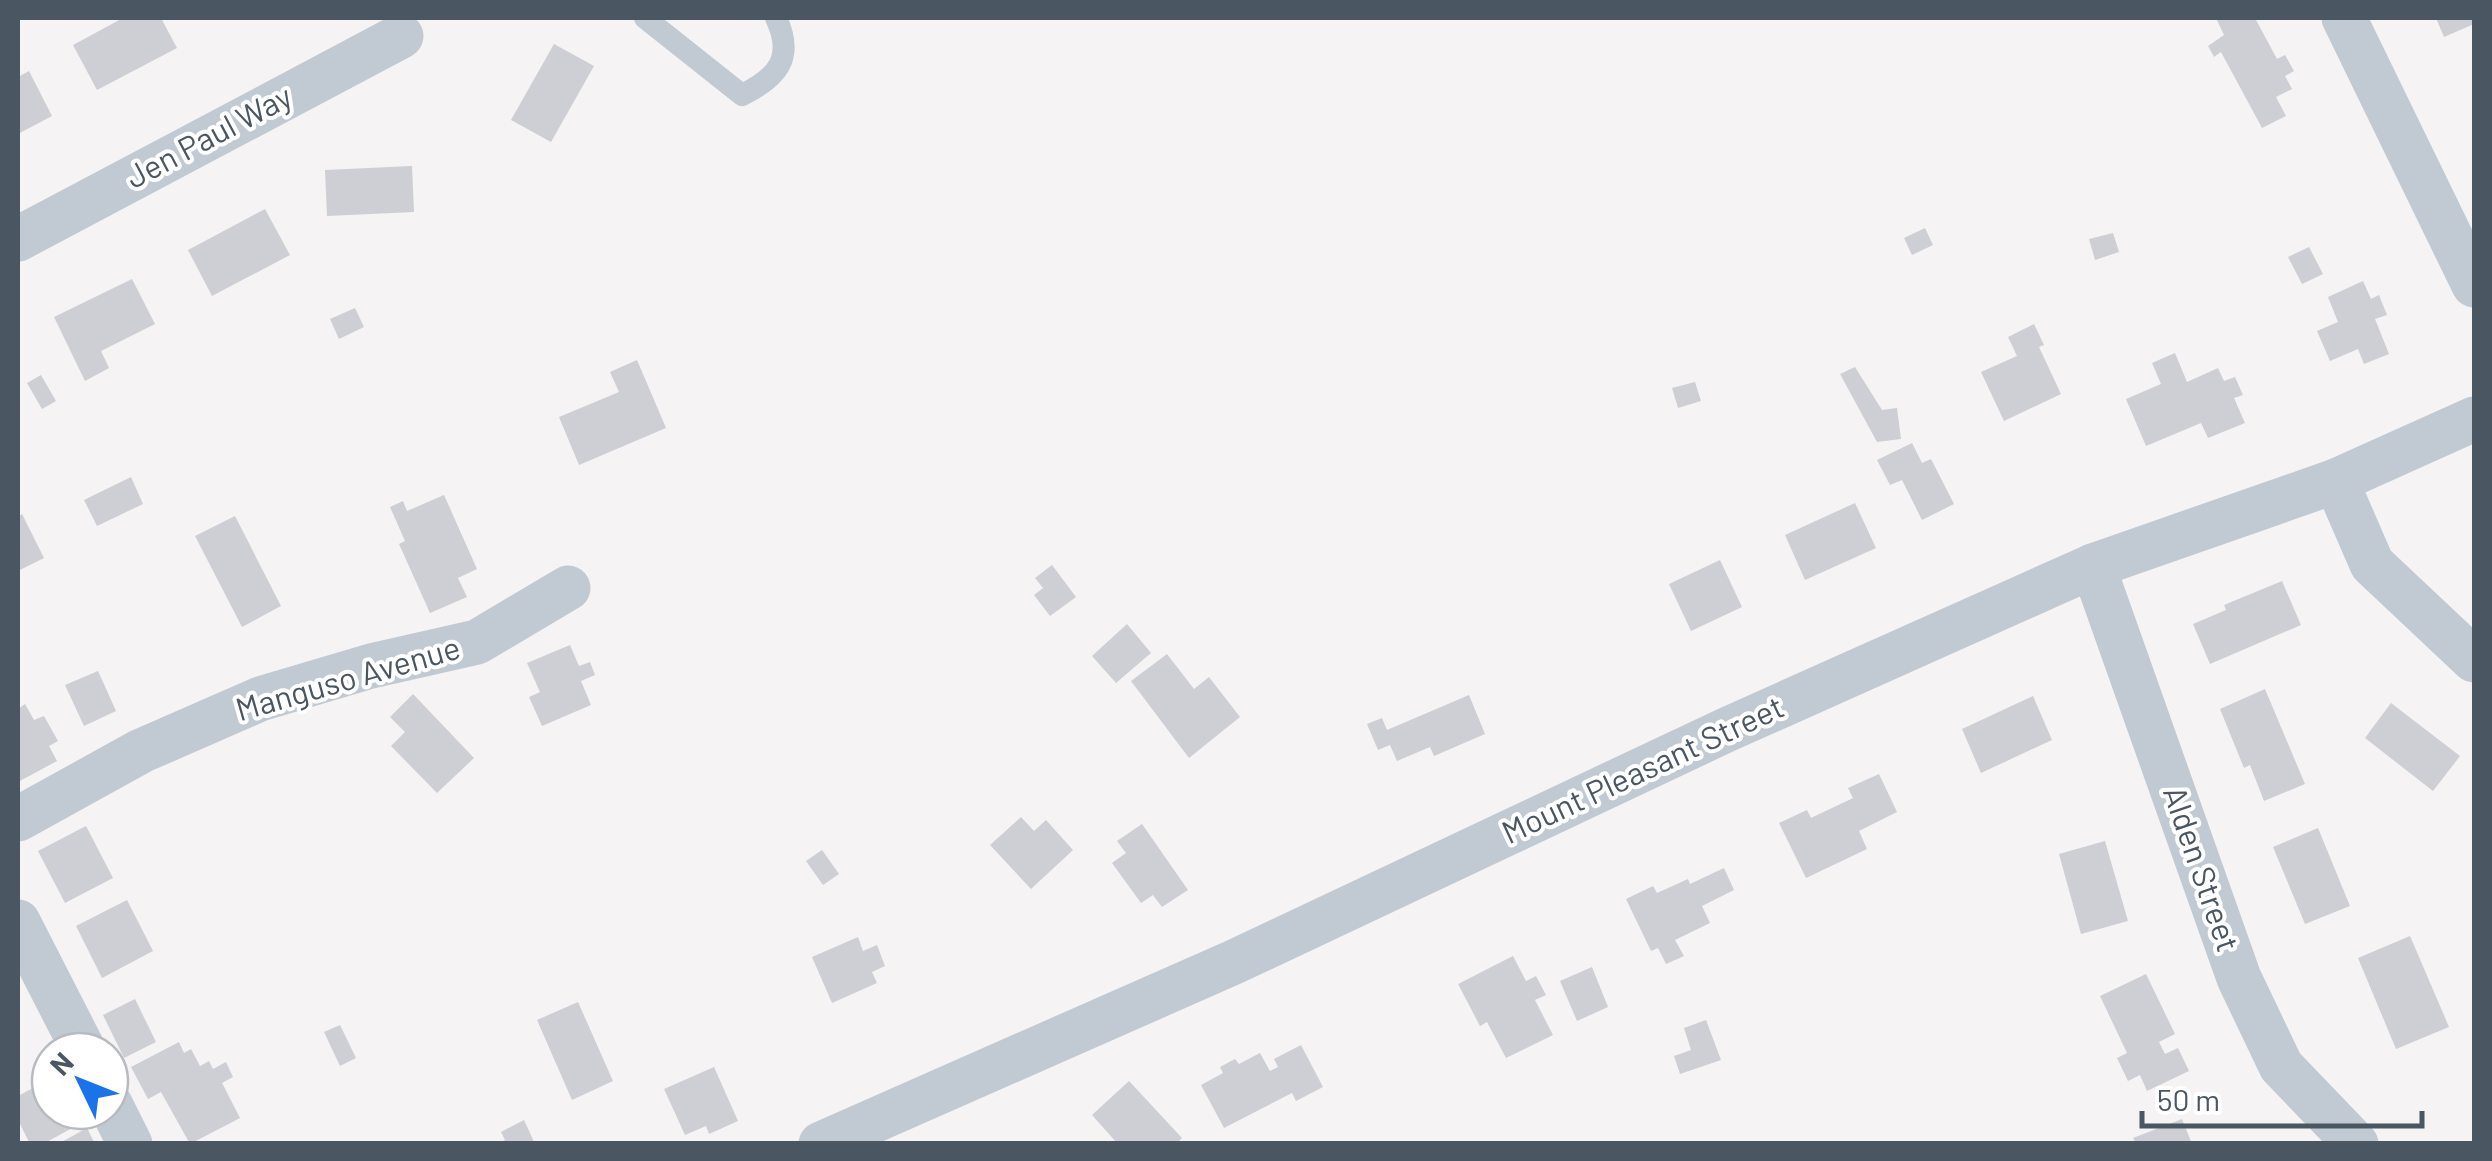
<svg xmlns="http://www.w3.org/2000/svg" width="2492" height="1161" viewBox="0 0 2492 1161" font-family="Barlow,sans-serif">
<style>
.building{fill:#cdcfd5}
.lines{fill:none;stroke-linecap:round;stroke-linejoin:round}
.lane{stroke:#c1cad2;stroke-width:22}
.street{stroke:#c1cad2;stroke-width:45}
.labels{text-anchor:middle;stroke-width:8;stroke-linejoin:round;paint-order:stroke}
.street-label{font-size:32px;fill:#4a5661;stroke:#fff}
</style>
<rect width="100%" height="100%" fill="#f5f3f3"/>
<!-- building -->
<g class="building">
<polygon points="123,18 161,18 177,48 97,90 73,45"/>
<polygon points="2216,18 2255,18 2277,59 2285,55 2294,71 2285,76 2292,89 2276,97 2286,116 2262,128 2221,52 2214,57 2208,46 2224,35"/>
<polygon points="2436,18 2474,18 2474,24 2444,37"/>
<polygon points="554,44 594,66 551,142 511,120"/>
<polygon points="29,71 52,116 18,134 18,77"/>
<polygon points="412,166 414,212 327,216 325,170"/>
<polygon points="265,209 290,255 212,296 188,250"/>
<polygon points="1925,228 1933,245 1912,255 1904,238"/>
<polygon points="2113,233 2119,252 2095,260 2089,239"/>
<polygon points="2309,247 2323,274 2302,284 2288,257"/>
<polygon points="132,279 155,324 101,351 109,368 85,381 54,317"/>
<polygon points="2363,281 2371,299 2379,295 2387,315 2375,319 2389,354 2364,364 2358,349 2330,361 2317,331 2338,322 2328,297"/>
<polygon points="355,308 364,327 339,339 330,319"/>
<polygon points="2034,324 2044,345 2039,347 2061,394 2004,421 1981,372 2017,356 2008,337"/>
<polygon points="2175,353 2187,382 2218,368 2224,381 2235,377 2243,395 2234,398 2245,423 2208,438 2201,423 2146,446 2126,399 2161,384 2152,363"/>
<polygon points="637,360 666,428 579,465 559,417 619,392 610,372"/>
<polygon points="1855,367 1882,410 1897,408 1901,439 1877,442 1840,374"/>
<polygon points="41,375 56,401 42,409 27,383"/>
<polygon points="1695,382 1701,401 1678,408 1672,388"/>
<polygon points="1912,443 1922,463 1931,459 1954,504 1922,520 1902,480 1890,485 1877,460"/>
<polygon points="131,477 143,504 97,526 84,500"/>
<polygon points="444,495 477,569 458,578 467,597 430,613 399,544 405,541 390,507 403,501 407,511"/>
<polygon points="1855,503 1876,548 1805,580 1785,535"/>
<polygon points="22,514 44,558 18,571 18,517"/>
<polygon points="235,516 281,606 242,627 195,536"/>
<polygon points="1720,560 1742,607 1691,631 1669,584"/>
<polygon points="1052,565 1076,597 1050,616 1034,595 1043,588 1035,578"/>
<polygon points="2282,581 2301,625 2210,664 2193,624 2226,610 2224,605"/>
<polygon points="1127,624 1151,653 1116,683 1092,656"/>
<polygon points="570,645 579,666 590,662 595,675 581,681 591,705 542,726 529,697 540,692 527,663"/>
<polygon points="1167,654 1194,689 1209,677 1240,717 1189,758 1131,681"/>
<polygon points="98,671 116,711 84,726 65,685"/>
<polygon points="2265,689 2305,784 2264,801 2250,765 2244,768 2220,709"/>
<polygon points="413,694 474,758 437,793 391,746 405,732 390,717"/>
<polygon points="1469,695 1485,734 1434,756 1430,747 1397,761 1390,745 1378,750 1367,724 1382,718 1387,730"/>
<polygon points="2033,696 2052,740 1981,773 1962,729"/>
<polygon points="2391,703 2460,756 2433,791 2365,738"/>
<polygon points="25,704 34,720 44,716 58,741 49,746 57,761 18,782 18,709"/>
<polygon points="1879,774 1897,812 1859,831 1867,849 1806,878 1779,823 1807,810 1811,818 1853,798 1848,788"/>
<polygon points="1021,817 1034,831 1046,820 1073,850 1031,889 990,845"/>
<polygon points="1142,824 1188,890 1162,907 1153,895 1141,903 1112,863 1126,853 1117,841"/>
<polygon points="86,826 113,878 65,903 38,851"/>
<polygon points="2318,828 2350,906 2305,924 2273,847"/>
<polygon points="2105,841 2128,921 2081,934 2059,854"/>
<polygon points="822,850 839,874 823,885 806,861"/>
<polygon points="1724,868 1734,890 1702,906 1710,923 1675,940 1684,956 1666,964 1658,948 1651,951 1626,899 1653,886 1657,893 1688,879 1690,884"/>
<polygon points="127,900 153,951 102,978 76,926"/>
<polygon points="2410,936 2449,1027 2396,1049 2358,958"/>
<polygon points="858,937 863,951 877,945 885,966 872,972 877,983 832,1003 812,957"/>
<polygon points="1513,956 1526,981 1536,976 1546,995 1535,1000 1553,1035 1506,1058 1487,1022 1480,1026 1458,984"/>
<polygon points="1592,967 1608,1007 1577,1021 1560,981"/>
<polygon points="2146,974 2175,1034 2159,1042 2165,1054 2178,1048 2189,1071 2147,1091 2140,1075 2128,1081 2117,1058 2127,1053 2100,996"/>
<polygon points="135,999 156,1042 124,1058 103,1015"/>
<polygon points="578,1002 613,1081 572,1100 537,1020"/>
<polygon points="1706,1020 1721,1060 1680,1074 1674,1056 1691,1050 1684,1028"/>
<polygon points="340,1025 356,1058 340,1066 324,1032"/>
<polygon points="179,1042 184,1053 191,1049 200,1066 209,1061 213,1069 226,1062 233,1077 222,1083 240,1118 190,1144 161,1092 148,1099 131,1067"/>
<polygon points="1301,1045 1323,1087 1296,1101 1292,1093 1224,1128 1201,1085 1223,1073 1220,1067 1235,1059 1239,1064 1260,1053 1270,1071 1278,1067 1274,1059"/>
<polygon points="714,1067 738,1121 709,1134 706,1126 685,1135 664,1089"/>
<polygon points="48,1080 50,1111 75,1111 68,1115 74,1127 43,1144 30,1144 18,1120 18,1096"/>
<polygon points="1129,1081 1182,1138 1176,1144 1118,1144 1092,1115"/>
<polygon points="2182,1119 2192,1144 2136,1144 2133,1138"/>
<polygon points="524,1120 535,1144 498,1144 505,1140 501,1132"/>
<polygon points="87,1128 95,1144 58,1144"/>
</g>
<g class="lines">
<!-- lane -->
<path class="lane" d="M645 18 742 95C777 78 795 58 776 18"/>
<!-- street -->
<g class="street">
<polyline points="2344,18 2474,285"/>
<polyline points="18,239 401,36"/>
<polyline points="2336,481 2372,564 2474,660"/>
<polyline points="2093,566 2239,978 2281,1066 2356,1144"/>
<polyline points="18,819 141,751 260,699 371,666 477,642 568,588"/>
<polyline points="18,922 84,1051"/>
<polyline points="110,1104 130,1144"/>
<polyline points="821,1144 1234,962 1726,730 2093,566 2336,481 2474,419"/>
</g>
</g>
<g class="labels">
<!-- street labels -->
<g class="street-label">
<text transform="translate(209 137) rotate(-28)" y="11">Jen Paul Way</text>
<text transform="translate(348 679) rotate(-16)" y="11">Manguso Avenue</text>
<text transform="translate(1643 770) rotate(-25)" y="11">Mount Pleasant Street</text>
<text transform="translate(2201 869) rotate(71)" y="11">Alden Street</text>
</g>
</g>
<!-- border -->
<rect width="2492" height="1161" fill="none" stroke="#4a5661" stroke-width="40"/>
<!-- north arrow -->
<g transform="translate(80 1081) rotate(313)"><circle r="48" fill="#ffffff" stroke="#b7bbc0" stroke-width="2.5"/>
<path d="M0-8L18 38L0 25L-18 38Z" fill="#1a73e8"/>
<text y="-15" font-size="28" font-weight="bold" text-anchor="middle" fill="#4a5661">N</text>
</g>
<!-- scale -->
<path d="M2142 1111v15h280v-15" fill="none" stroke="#4a5661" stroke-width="5"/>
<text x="2157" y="1111" font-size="30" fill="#4a5661" stroke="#ffffff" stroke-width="8" paint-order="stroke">50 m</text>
</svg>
